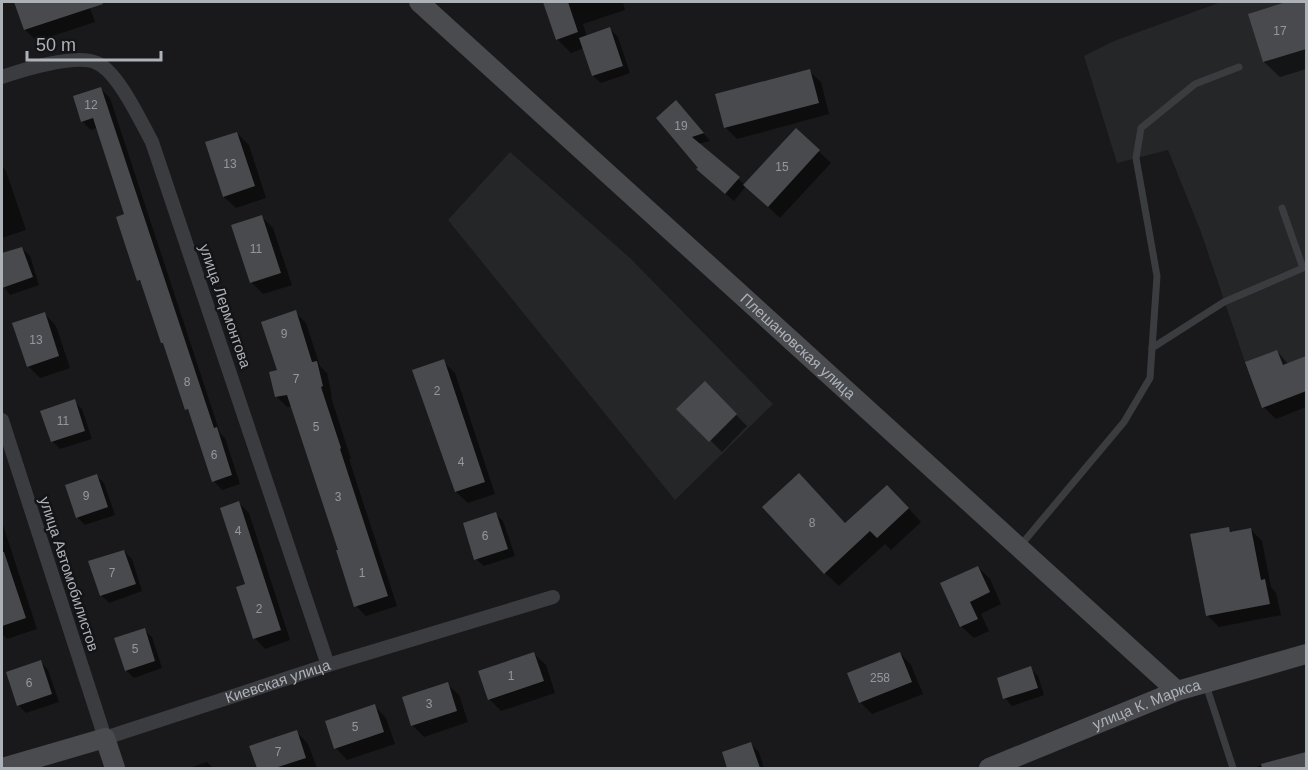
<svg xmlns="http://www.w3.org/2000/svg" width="1308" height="770" viewBox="0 0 1308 770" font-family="Arial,sans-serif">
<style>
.built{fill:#252628}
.shadow{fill:#0007}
.building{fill:#484a4d}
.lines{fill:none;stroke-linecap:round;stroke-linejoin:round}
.lane{stroke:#3b3c40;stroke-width:7}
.street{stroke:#3b3c40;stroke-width:14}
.secondary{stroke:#494b4f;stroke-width:20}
.labels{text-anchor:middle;stroke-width:5;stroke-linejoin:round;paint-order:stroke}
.number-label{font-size:12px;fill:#94989e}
.street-label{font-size:15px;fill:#adb2b9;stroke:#141416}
</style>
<rect width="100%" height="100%" fill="#19191b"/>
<!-- built -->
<g class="built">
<polygon points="1221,2 1306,2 1306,392 1262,408 1245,362 1201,232 1168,150 1117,163 1084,56 1114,41"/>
<polygon points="510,152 630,258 773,404 675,500 448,220"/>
</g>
<!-- shadow -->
<g class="shadow">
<polygon points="16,2 88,2 95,22 37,41 25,30"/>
<polygon points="544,2 623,2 625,10 583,24 587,37 610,29 618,37 630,73 601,83 593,76 584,48 571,53 557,39"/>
<polygon points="1291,2 1306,2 1306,69 1280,77 1264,62 1250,15"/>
<polygon points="809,71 821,82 829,114 737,139 725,127"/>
<polygon points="101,89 110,98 220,433 225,438 240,484 222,490 214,481 192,414 187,409 144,285 138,280 126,215 97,128 91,130 82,121"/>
<polygon points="684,110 710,141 698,144 745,185 796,130 831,163 780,218 746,186 734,201 706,177 700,168"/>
<polygon points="237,133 249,145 266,198 236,208 224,197 207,143"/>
<polygon points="2,166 6,171 26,230 2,238"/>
<polygon points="261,216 273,228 292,285 263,294 251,282"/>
<polygon points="22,248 30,256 39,285 10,295 2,284 2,255"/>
<polygon points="295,312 306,323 320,366 327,373 332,397 331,397 351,459 349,459 397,606 366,616 356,606 340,550 293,406 287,407 277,397 279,371"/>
<polygon points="45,314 56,326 70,368 40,378 28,366"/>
<polygon points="1277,351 1289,365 1306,358 1306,407 1276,419 1264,407 1247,363"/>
<polygon points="443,361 455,373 495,494 468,503 456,492"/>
<polygon points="705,383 747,426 722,452 679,409"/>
<polygon points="74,401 82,409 92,439 60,449 52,441"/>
<polygon points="97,476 104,483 115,515 85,525 77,517"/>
<polygon points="901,500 921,522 891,550 885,544 839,586 825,573 846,525"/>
<polygon points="239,503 249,513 290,640 265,649 255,638"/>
<polygon points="496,514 503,521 515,556 484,566 476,559"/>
<polygon points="2,522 37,629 7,639 2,634"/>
<polygon points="1228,528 1233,533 1251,530 1262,541 1271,587 1276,593 1281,615 1219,627 1207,615"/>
<polygon points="124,551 132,559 142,591 109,603 101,595"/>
<polygon points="978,567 990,579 1001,604 981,614 989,631 974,638 962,627 942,584"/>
<polygon points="144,630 152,637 162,668 134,678 126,670"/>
<polygon points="900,653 911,665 923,694 872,714 861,703 849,674"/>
<polygon points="534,654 546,665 555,693 501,711 489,699"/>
<polygon points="41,662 48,670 59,702 26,713 18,705"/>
<polygon points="1030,668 1038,676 1044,695 1012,706 1005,698"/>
<polygon points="447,684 459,695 468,722 424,737 412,725"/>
<polygon points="375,706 386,718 395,744 347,760 336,748"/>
<polygon points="297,732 308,744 317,768 258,768 251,747"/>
<polygon points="751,744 759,752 764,768 729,768 724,753"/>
<polygon points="1306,753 1306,768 1259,768 1258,766"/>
<polygon points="207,762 213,768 189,768"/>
</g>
<!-- building -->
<g class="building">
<polygon points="14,2 102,2 103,4 24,30"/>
<polygon points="543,2 568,2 578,32 556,40"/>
<polygon points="1286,2 1306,2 1306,49 1263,62 1248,14"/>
<polygon points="610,27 623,66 592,76 579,38"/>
<polygon points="810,69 819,103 724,128 715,94"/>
<polygon points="101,87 214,428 217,427 232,475 212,482 188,409 185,410 163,343 161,343 140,280 137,281 116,217 124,214 93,118 81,122 73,96"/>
<polygon points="676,100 704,133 692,137 740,177 725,194 696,169 698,168 656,118"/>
<polygon points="796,128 820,150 768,207 743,185"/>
<polygon points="237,132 255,186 223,197 205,142"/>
<polygon points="262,215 281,273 250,283 231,225"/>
<polygon points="22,247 33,277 2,288 2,253"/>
<polygon points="296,310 312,362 317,361 323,386 321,387 341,448 340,449 388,596 354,607 336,550 338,550 287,395 275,397 269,372 277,370 261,322"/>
<polygon points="45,312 59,356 27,367 12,323"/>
<polygon points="1277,350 1283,365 1306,356 1306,391 1262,408 1245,362"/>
<polygon points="444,359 485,482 455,492 412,370"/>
<polygon points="705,381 737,414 709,442 676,409"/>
<polygon points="75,399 85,431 51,442 40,411"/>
<polygon points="799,473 845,523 887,485 909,508 877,538 870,531 824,574 762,507"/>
<polygon points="97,474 108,507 76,518 65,485"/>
<polygon points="239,501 281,630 253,639 236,587 245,584 220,508"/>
<polygon points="496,512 508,549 474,560 463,523"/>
<polygon points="1229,527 1230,532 1251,528 1261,580 1265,579 1270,604 1206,616 1190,534"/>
<polygon points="124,550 136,584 100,596 88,561"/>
<polygon points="2,552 4,552 26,618 2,626"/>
<polygon points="978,566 990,592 970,602 978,619 960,627 940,583"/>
<polygon points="145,628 155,661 125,671 114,638"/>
<polygon points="534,652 544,681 488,700 478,671"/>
<polygon points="900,652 912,682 859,703 847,673"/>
<polygon points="41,660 52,694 17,706 6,672"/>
<polygon points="1031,666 1038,688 1003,699 997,678"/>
<polygon points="448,682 457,711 411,726 402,697"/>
<polygon points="375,704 384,732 334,749 325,721"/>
<polygon points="297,730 306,758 275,768 257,768 249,746"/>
<polygon points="751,742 760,768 727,768 722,752"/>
<polygon points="1306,752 1306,768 1262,768 1261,764"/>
</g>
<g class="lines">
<!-- lane -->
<g class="lane">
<polyline points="1152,348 1224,302 1303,268 1282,208"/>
<polyline points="1021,545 1124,422 1150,378 1157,276 1136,158 1141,128 1195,84 1239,67"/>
<polyline points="1206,685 1233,768"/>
</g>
<!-- street -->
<g class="street">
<path d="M2 77C22 70 77 53 97 63 118 72 141 122 152 142L328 665"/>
<path id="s1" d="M2 420 105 738 328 665 553 597"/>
</g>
<!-- secondary -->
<g class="secondary">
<path id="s2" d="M419 2 1177 691"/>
<polyline points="2,768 105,738 115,768"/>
<path id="s3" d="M989 768 1177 691 1306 654"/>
</g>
</g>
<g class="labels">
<!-- number labels -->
<g class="number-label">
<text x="1280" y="35">17</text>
<text x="91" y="109">12</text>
<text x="681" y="130">19</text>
<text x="230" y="168">13</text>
<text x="782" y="171">15</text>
<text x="256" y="253">11</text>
<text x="284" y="338">9</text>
<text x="36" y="344">13</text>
<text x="296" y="383">7</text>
<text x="187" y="386">8</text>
<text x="437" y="395">2</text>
<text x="63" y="425">11</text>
<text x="316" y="431">5</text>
<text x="214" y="459">6</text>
<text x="461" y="466">4</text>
<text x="86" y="500">9</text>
<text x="338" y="501">3</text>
<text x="812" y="527">8</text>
<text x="238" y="535">4</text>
<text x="485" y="540">6</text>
<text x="112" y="577">7</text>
<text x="362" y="577">1</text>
<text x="259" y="613">2</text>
<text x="135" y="653">5</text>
<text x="511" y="680">1</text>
<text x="880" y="682">258</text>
<text x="29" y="687">6</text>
<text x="429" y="708">3</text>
<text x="355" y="731">5</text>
<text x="278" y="756">7</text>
</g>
<!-- street labels -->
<g class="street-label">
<text transform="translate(225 306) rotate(71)" y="5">улица Лермонтова</text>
<text dy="5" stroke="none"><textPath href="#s2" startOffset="512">Плешановская улица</textPath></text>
<text transform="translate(69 574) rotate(72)" y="5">улица Автомобилистов</text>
<text dy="5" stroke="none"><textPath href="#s1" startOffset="516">Киевская улица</textPath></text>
<text dy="5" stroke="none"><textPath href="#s3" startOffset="170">улица К. Маркса</textPath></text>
</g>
</g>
<!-- border -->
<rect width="1308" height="770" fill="none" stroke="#adb2b9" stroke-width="6"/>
<!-- scale -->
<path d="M27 51v9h134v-9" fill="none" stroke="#adb2b9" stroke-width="3"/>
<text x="36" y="51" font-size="18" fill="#adb2b9" stroke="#141416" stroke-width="4.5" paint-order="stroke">50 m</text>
</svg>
